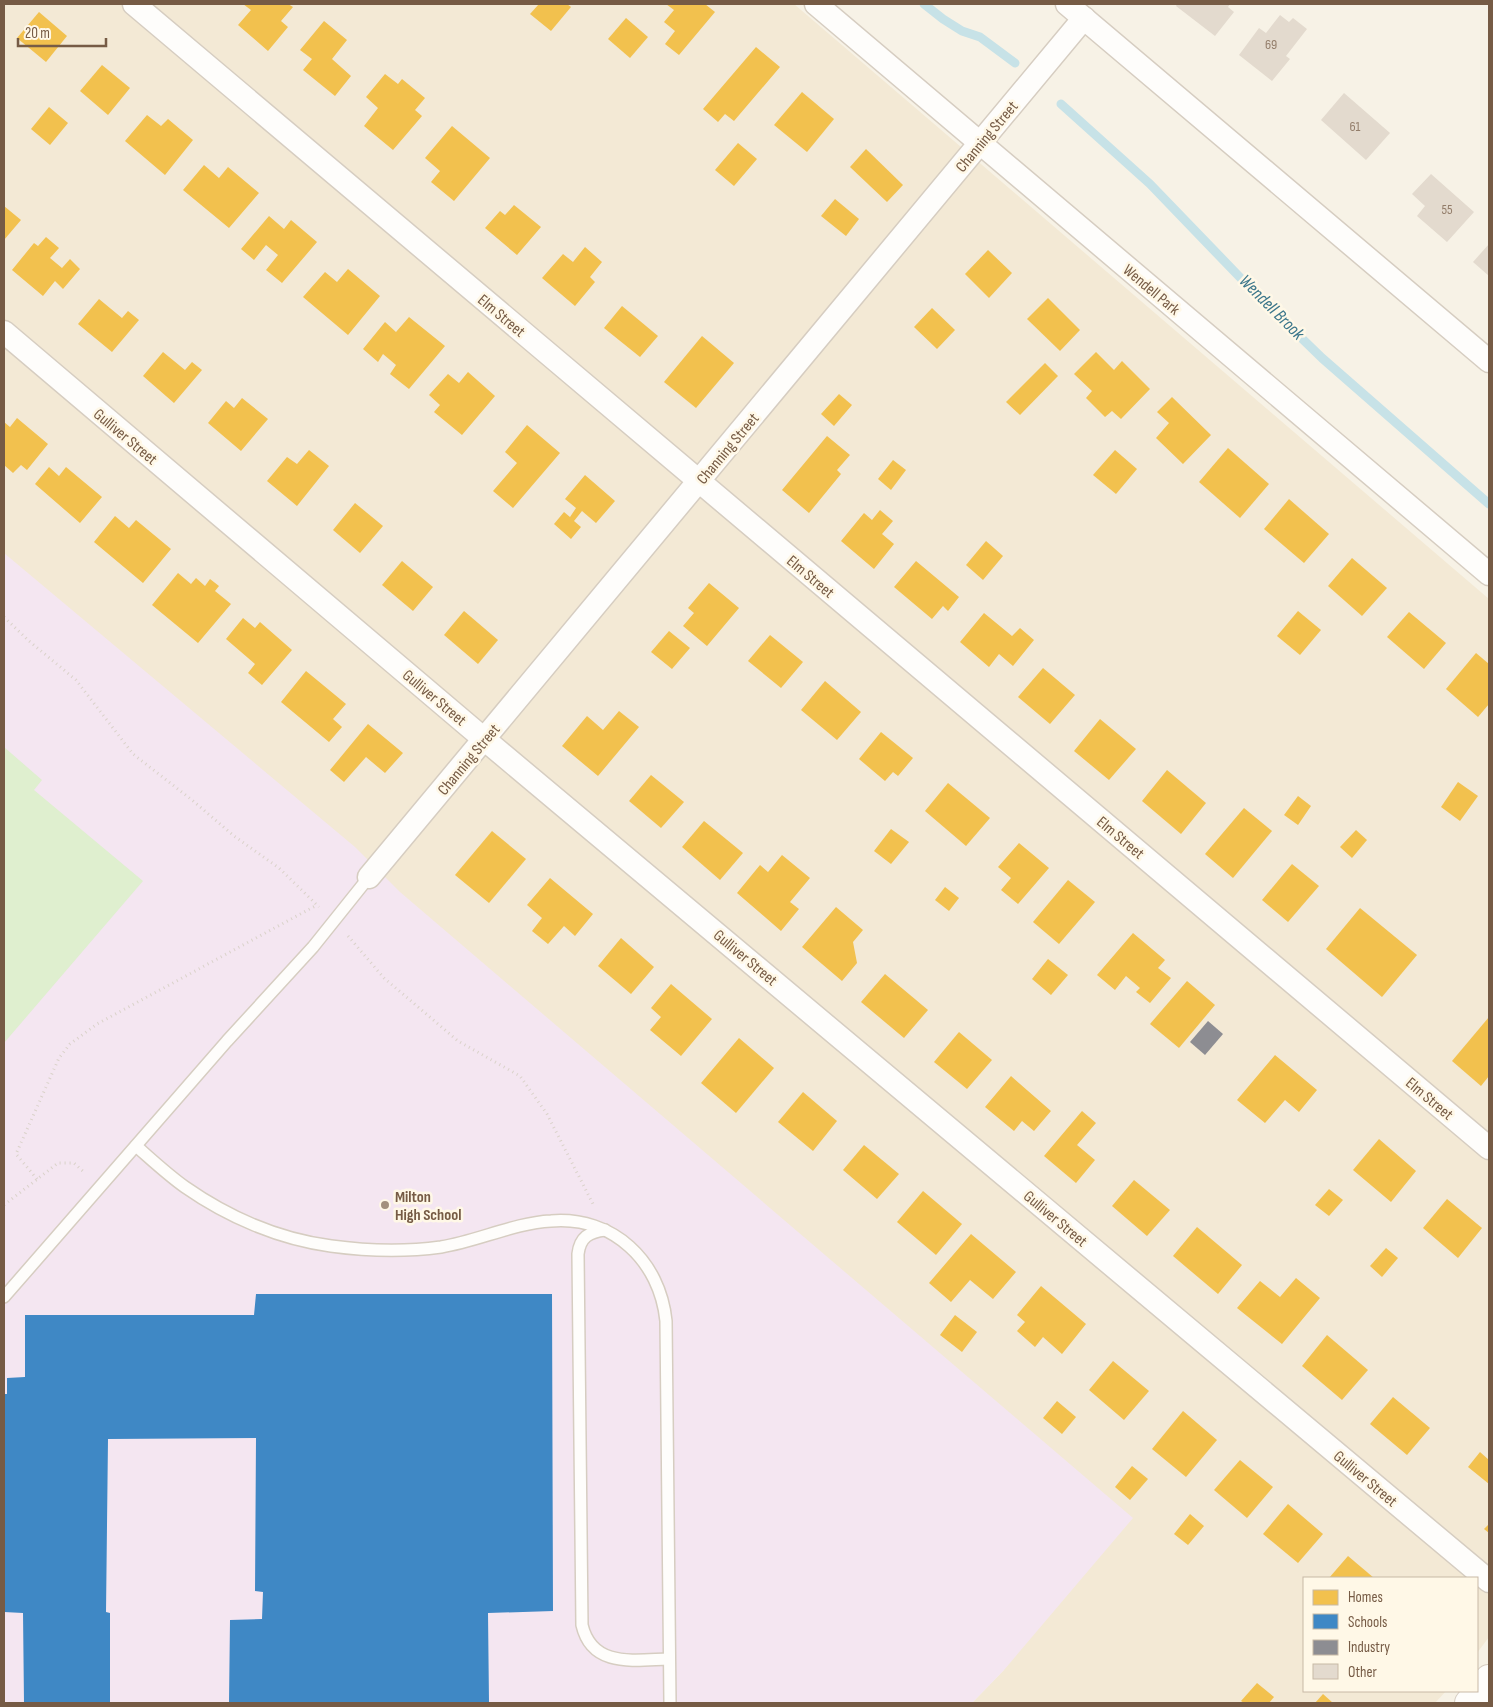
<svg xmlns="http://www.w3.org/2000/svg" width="1493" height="1707" viewBox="0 0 1493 1707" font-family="'Sofia Sans Condensed',sans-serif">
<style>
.residential{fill:#f3e9d5}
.education{fill:#f4e6f1}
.green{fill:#dfefcf}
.homes{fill:#f2c14e}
.schools{fill:#3f88c5}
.industry{fill:#8d8d92}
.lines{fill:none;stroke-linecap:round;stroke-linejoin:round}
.stream{stroke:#c7e2e7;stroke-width:9}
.building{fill:#e3dace}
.lane-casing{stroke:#d6cdc1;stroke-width:14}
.street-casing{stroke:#d6cdc1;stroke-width:25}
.secondary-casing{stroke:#d7cec3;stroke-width:30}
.path{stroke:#dad2ca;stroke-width:3;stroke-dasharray:1 4;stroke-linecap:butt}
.lane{stroke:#fefdfb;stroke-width:11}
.street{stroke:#fefdfb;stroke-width:22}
.secondary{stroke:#fefdfb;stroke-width:28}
.poi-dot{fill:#a3907d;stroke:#fff8e7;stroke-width:2}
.labels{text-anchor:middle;stroke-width:5;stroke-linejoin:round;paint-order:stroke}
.number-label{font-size:14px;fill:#937d6a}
.street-label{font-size:16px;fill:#765b45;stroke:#fff8e7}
.poi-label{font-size:16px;font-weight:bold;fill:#765b45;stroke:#fff8e7;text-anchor:start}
.water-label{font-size:18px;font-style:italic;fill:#3d778b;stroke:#fff8e7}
</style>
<rect width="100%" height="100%" fill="#f7f2e6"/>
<!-- residential -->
<polygon class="residential" points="4,4 794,4 1489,599 1489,1637 1477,1653 1477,1578 1304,1578 1304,1691 1446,1691 1435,1703 972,1703 1004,1670 4,559"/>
<!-- education -->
<polygon class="education" points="4,553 355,847 400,892 1133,1518 1004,1670 972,1703 4,1703"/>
<!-- green -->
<polygon class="green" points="4,747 42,780 34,790 143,881 4,1043"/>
<!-- homes -->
<g class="homes">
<polygon points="243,4 288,4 293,7 281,21 288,27 268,51 238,25 251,10"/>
<polygon points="539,4 567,4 571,7 551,31 530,14"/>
<polygon points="666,4 705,4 715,12 679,55 665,44 675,31 664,22 674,10"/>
<polygon points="39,12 67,36 46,62 17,38"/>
<polygon points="626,18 648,37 630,58 608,39"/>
<polygon points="324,21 347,40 332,59 351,76 335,96 303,70 312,59 300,50"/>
<polygon points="756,47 780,67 734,121 725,114 718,122 703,109"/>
<polygon points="102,65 130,88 108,115 80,91"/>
<polygon points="385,74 398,84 402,79 425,98 415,110 422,116 393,150 364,126 378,108 366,97"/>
<polygon points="802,92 834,119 807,152 774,125"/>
<polygon points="49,107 68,123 50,145 31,129"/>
<polygon points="147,115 161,126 168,119 193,140 165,175 125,141"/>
<polygon points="452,126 490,158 454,201 431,182 440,171 425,158"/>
<polygon points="738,143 757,159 734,186 715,170"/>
<polygon points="866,149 903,185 887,202 850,167"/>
<polygon points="204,165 219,178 228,167 259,193 229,228 183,190"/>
<polygon points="835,199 859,219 846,236 821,216"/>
<polygon points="514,205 541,227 517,255 485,228 500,211 505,215"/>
<polygon points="4,206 21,220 4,240"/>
<polygon points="269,216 284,229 291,220 317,242 282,283 266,270 278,255 266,245 254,260 241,249"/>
<polygon points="46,237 59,248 50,258 62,268 70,259 80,269 63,289 55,281 43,296 12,270 34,243 38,246"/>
<polygon points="585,247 602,262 590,277 595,282 575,306 542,278 563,254 573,262"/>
<polygon points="988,250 1012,273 989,298 965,274"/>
<polygon points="348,269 380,296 348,335 303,297 325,272 337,282"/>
<polygon points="1048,298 1080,330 1060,351 1027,319"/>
<polygon points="99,299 122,318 128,311 139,320 112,352 78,324"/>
<polygon points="622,306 658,336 640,357 604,328"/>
<polygon points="932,308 955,330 937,349 914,327"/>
<polygon points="409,317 445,346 409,389 390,374 396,365 383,354 378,362 363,349 385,322 396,332"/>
<polygon points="702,336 734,363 696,408 664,382"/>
<polygon points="163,352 185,370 192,362 202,370 174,403 143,376"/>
<polygon points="1096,352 1114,370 1122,361 1150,389 1121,419 1112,411 1105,417 1086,398 1092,391 1074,374"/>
<polygon points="1045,363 1058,376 1020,415 1006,402"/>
<polygon points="468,372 495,396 462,435 434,412 440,405 429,395 448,374 459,383"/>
<polygon points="839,394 852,405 834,426 821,414"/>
<polygon points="1172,397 1211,435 1183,464 1156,438 1169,423 1157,412"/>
<polygon points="242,398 268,419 241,451 208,423 226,401 234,408"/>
<polygon points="17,418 48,444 27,470 21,465 13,473 4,465 4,422 10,427"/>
<polygon points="527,425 560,453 513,508 493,491 517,463 505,452"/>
<polygon points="827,436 850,455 837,470 841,474 809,513 782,490"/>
<polygon points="1228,448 1269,484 1240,518 1199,482"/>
<polygon points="309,450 329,466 297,506 267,481 287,457 297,464"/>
<polygon points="1115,450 1137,469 1116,494 1093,475"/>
<polygon points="893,460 906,470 891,490 878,479"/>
<polygon points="49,467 59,476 66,467 102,497 80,523 35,484"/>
<polygon points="585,475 615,501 596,523 582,511 574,521 581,527 571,539 554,524 564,512 570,517 576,508 565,499"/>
<polygon points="1289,499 1329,534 1304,563 1264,529"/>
<polygon points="355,503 383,526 360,553 333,530"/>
<polygon points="880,510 893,521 882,534 894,544 874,569 841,541 864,513 872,520"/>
<polygon points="115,516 129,528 136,520 171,549 143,583 94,542"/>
<polygon points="986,541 1003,556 983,580 966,565"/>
<polygon points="1352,558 1387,588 1362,616 1328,586"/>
<polygon points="402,561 433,587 413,611 382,585"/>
<polygon points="916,561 959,597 948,611 943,606 932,619 894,587"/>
<polygon points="178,573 191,584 196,578 205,586 210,579 219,586 215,591 231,604 198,643 152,605"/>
<polygon points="709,583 739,608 707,646 683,626 694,613 688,608"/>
<polygon points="464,611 498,640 478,664 444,635"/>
<polygon points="1298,611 1321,630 1300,655 1277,636"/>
<polygon points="1409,612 1446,643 1424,669 1387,637"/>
<polygon points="984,613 1012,636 1020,628 1034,640 1013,666 999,654 989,667 960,642"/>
<polygon points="243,618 255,628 260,622 292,650 262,685 248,673 255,664 226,639"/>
<polygon points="669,631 690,648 672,669 651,652"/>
<polygon points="770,635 803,662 781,688 748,661"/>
<polygon points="1476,653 1489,664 1489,704 1478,717 1446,689"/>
<polygon points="1043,668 1075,695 1050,724 1018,697"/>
<polygon points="306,671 346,704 333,719 342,727 329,742 281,702"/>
<polygon points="825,681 861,712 837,740 801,710"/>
<polygon points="619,711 639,727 598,776 562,746 587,716 603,730"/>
<polygon points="1100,719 1136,749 1109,780 1074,751"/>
<polygon points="368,724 403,753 385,773 366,757 344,782 330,770"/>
<polygon points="881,732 913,758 898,776 893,772 885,781 859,759"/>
<polygon points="1167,770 1206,803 1181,834 1142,801"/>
<polygon points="651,775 684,802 661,828 629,801"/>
<polygon points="1458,782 1478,796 1460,821 1441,807"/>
<polygon points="948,783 990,818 966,846 925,811"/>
<polygon points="1298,796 1311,806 1298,825 1284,815"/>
<polygon points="1244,808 1272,831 1233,878 1205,854"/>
<polygon points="704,821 743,853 720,880 682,847"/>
<polygon points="891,829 909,842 891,864 874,851"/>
<polygon points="1356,830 1367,840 1352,858 1340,847"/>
<polygon points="492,831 526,859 489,903 455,875"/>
<polygon points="1019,843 1049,868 1018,904 1001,890 1011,878 998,867"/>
<polygon points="782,855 810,878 790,902 799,909 781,931 737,893 760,865 768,872"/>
<polygon points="1292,864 1319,886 1288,922 1262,900"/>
<polygon points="550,878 593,914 575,936 564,926 548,944 532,931 542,918 527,905"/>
<polygon points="1068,880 1095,902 1059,944 1033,922"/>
<polygon points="945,887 959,898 949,911 935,900"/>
<polygon points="836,907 863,930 853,942 857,963 842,981 802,947"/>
<polygon points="1360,908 1417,955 1382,997 1326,949"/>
<polygon points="1133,933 1165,960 1158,968 1171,978 1150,1003 1136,992 1140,988 1126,976 1115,990 1097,975"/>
<polygon points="621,938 654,967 631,994 598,966"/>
<polygon points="1048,959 1068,975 1051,995 1032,979"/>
<polygon points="885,974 928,1010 904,1038 861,1002"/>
<polygon points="1187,981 1215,1005 1179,1048 1150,1024"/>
<polygon points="671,984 712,1019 681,1056 650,1030 661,1017 651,1008"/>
<polygon points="1489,1017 1489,1076 1481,1086 1452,1061"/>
<polygon points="959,1032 992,1060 967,1089 934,1062"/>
<polygon points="739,1038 774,1068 736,1113 701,1083"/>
<polygon points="1275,1055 1317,1090 1299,1112 1285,1100 1265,1123 1237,1100"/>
<polygon points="1011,1076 1051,1111 1034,1131 1022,1121 1014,1131 985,1107"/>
<polygon points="803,1092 837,1121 813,1151 778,1122"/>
<polygon points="1082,1111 1096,1123 1077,1145 1095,1160 1076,1183 1044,1156"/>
<polygon points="1379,1139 1416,1171 1391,1202 1353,1170"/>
<polygon points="864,1145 899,1174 877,1199 843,1170"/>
<polygon points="1134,1180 1170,1210 1147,1236 1112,1206"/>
<polygon points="1329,1189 1343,1200 1329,1216 1315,1205"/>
<polygon points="923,1191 962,1224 936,1255 897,1222"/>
<polygon points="1447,1199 1482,1228 1458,1258 1423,1228"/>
<polygon points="1197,1227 1242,1265 1218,1294 1173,1256"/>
<polygon points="971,1234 1016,1272 993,1299 970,1280 951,1302 929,1283"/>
<polygon points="1386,1248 1398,1258 1382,1277 1370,1266"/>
<polygon points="1296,1278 1320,1298 1282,1344 1237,1308 1260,1281 1280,1297"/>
<polygon points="1041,1286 1086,1324 1062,1354 1043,1337 1035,1347 1017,1331 1025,1322 1017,1315"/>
<polygon points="955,1315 977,1332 962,1352 940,1335"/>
<polygon points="1327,1335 1368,1370 1342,1400 1302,1366"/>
<polygon points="1113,1361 1149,1391 1124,1420 1089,1390"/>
<polygon points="1393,1397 1430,1428 1407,1455 1370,1424"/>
<polygon points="1057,1401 1076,1417 1062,1434 1043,1418"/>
<polygon points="1183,1411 1217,1440 1186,1477 1152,1449"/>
<polygon points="1480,1452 1489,1460 1489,1484 1468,1467"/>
<polygon points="1240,1460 1273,1487 1247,1518 1214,1490"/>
<polygon points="1132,1466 1148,1479 1130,1500 1115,1487"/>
<polygon points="1288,1504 1323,1534 1298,1563 1263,1534"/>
<polygon points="1190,1514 1204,1526 1188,1545 1174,1534"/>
<polygon points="1489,1524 1489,1533 1484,1529"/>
<polygon points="1348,1556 1374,1578 1329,1578"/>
<polygon points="1257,1683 1274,1697 1269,1703 1244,1703 1241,1701"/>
<polygon points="1323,1694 1333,1703 1315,1703"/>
</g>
<!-- schools -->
<polygon class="schools" points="256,1294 552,1294 553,1611 488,1613 489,1703 229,1703 230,1620 262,1619 263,1592 255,1591 256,1438 108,1439 106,1612 110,1613 110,1703 24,1703 23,1613 4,1612 4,1394 7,1394 7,1378 25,1377 25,1315 254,1315"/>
<!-- industry -->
<polygon class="industry" points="1208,1021 1223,1034 1205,1055 1190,1042"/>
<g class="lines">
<!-- stream -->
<g class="stream">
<polyline points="924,4 943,19 962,31 980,37 1015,63"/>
<polyline points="1061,104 1150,184 1256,294 1322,358 1489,504"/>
</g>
</g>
<!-- building -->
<g class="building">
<polygon points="1177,4 1230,4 1228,7 1234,12 1215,36 1176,6"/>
<polygon points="1280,15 1289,22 1293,18 1307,29 1286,56 1290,59 1272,81 1239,55 1259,28 1266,33"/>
<polygon points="1344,93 1390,133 1366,160 1321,120"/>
<polygon points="1431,174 1474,212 1447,242 1417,216 1425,206 1412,194"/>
<polygon points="1489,244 1489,276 1473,262"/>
</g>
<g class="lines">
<!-- lane casing -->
<g class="lane-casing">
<g id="lane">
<path d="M136 1146C152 1160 168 1175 185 1187 228 1217 279 1239 331 1246 368 1251 404 1252 441 1247 478 1241 514 1223 551 1221 613 1216 660 1261 666 1321L670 1703"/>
<path d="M605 1230C589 1232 580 1237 578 1254L582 1625C592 1668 634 1660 668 1659"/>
<polyline points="4,1297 227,1041 313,947 369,877"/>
</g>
</g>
<!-- street casing -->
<g class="street-casing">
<g id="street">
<polyline points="134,4 1489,1148"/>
<polyline points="816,4 1489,574"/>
<polyline points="1067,4 1489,361"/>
<polyline points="4,332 484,739 1489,1581"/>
<polyline points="369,877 1084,18"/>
</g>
</g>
<!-- secondary casing -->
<g class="secondary-casing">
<polyline id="secondary" points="1469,1703 1489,1679"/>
</g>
<!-- path -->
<g class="path">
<polyline points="4,617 29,641 76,680 133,754 192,800 234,836 279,868 319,907"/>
<polyline points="348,936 384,978 458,1041 520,1076 547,1114 593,1204"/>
<polyline points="37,1179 16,1154 59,1058 70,1044 97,1024 317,905"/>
<polyline points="4,1205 58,1163 74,1163 85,1173"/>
</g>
<!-- lane -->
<use href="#lane" class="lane"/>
<!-- street -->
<use href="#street" class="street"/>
<!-- secondary -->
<use href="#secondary" class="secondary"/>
</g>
<!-- markers -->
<circle class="poi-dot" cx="385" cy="1205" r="5"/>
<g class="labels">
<!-- number labels -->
<g class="number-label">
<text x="1271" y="49">69</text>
<text x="1355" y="131">61</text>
<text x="1447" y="214">55</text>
</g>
<!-- street labels -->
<g class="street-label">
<text transform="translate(986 136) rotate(-50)" y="6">Channing Street</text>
<text transform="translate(1152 289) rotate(40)" y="6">Wendell Park</text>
<text transform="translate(502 315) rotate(40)" y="6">Elm Street</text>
<text transform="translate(126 436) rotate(40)" y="6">Gulliver Street</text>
<text transform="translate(727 448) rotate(-50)" y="6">Channing Street</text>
<text transform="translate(811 576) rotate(40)" y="6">Elm Street</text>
<text transform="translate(435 697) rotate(40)" y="6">Gulliver Street</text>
<text transform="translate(468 759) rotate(-50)" y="6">Channing Street</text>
<text transform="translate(1121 837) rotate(40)" y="6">Elm Street</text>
<text transform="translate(746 957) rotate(40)" y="6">Gulliver Street</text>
<text transform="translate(1430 1098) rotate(40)" y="6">Elm Street</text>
<text transform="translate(1056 1218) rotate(40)" y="6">Gulliver Street</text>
<text transform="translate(1366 1478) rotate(40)" y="6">Gulliver Street</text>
</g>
<!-- poi labels -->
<g class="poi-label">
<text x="395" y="1202">Milton<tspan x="395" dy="18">High School</tspan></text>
</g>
<!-- water labels -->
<g class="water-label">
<text transform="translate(1272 307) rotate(45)" y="6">Wendell Brook</text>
</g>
</g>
<!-- border -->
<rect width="1493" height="1707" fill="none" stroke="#765b45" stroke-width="10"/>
<!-- legend -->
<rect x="1303" y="1577" width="175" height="115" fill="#fff8e7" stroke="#c8b9a6"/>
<rect x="1313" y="1590" width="25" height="15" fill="#f2c14e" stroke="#c8b9a6"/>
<text x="1348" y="1602" font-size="15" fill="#765b45">Homes</text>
<rect x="1313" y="1614" width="25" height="15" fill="#3f88c5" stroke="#c8b9a6"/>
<text x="1348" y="1627" font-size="15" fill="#765b45">Schools</text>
<rect x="1313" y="1640" width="25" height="15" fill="#8d8d92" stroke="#c8b9a6"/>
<text x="1348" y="1652" font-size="15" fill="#765b45">Industry</text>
<rect x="1313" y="1664" width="25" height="15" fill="#e3dace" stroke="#c8b9a6"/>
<text x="1348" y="1677" font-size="15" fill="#765b45">Other</text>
<!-- scale -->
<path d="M18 38v8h88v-8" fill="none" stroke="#765b45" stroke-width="2.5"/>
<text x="25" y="38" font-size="15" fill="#765b45" stroke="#fff8e7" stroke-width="4" paint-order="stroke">20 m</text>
</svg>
